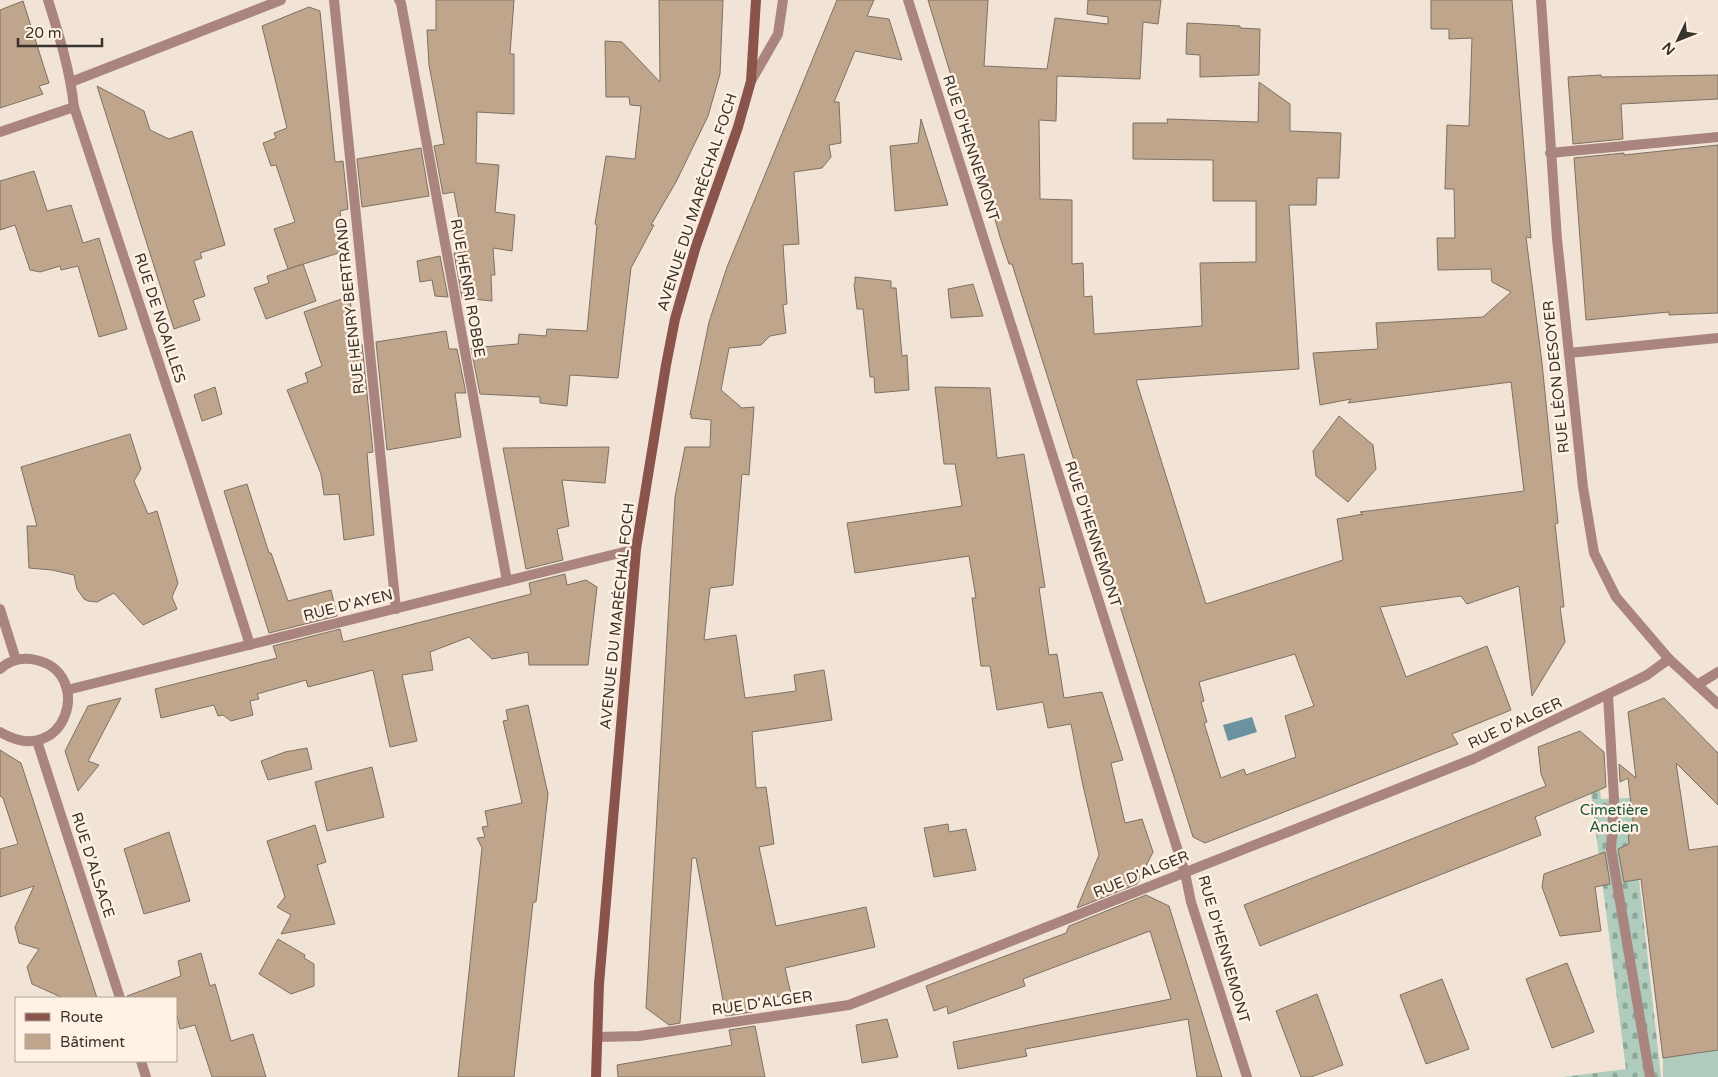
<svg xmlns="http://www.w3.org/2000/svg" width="1718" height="1077" viewBox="0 0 1718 1077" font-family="'Varela Round',sans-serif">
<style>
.green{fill:#afccbd}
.cemetery{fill:url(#cemetery-stones)}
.water{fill:#6b939f}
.building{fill:#bfa58b;stroke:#7d7164;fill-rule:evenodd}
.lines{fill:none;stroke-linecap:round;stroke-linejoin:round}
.service{stroke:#aa847e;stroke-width:10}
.minor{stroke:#aa847e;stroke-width:10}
.tertiary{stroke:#aa847e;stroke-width:10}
.secondary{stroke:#8a544d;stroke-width:10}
.labels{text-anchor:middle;stroke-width:5;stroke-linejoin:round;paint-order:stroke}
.street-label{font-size:15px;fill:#38332d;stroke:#fff1e3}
.park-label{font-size:15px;fill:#19573d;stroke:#fff1e3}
</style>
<defs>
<pattern id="cemetery-stones" width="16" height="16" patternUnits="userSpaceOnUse" patternTransform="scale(1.25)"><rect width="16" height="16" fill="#afccbd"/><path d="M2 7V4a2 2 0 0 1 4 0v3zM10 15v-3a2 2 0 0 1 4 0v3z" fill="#8fa69a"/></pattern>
</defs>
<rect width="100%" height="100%" fill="#f1e4d6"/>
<!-- green -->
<polygon class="green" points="1718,1050 1718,1077 1663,1077 1663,1058"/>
<!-- cemetery -->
<polygon class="cemetery" points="1600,790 1601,799 1630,798 1661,1077 1563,1077 1626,1069 1591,793"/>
<!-- water -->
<polygon class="water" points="1252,717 1257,732 1228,741 1223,725"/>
<!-- building -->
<g class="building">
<polygon points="436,0 514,0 510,54 514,54 514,114 477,112 476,163 499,165 495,212 515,215 512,251 493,248 495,275 491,275 492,301 462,298 454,253 465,252 454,192 443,194 434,146 444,144 429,65 427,30 436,30"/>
<polygon points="659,0 723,0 720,74 708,116 676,182 651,225 654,225 631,268 618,378 570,375 567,406 540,403 540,397 480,394 471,348 518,344 519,334 546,336 547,329 587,331 597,225 595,224 606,156 635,159 641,106 630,105 629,97 606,97 605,41 622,42 660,82"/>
<polygon points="837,0 874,0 867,16 889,19 902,60 855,51 834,102 839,102 841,143 829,145 831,157 822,168 794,172 799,244 783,245 787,304 783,305 786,333 770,336 761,345 729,348 721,390 742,408 754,407 749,475 742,474 733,585 710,588 704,640 736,635 745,698 796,691 794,675 824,670 832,720 752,732 756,788 766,787 774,844 759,847 776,926 866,907 875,947 785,968 791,994 750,1002 752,1012 726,1016 696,858 692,858 680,1023 669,1025 646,1008 675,497 685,447 710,447 711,420 691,418 691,414 690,415 709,322 727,267"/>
<path d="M928 0H988L984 66 1047 69 1055 18 1108 24V17L1087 14 1088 0H1161L1158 24 1143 22 1140 79 1057 76 1056 121 1039 120 1040 199 1072 200V264L1083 263 1084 297 1092 296 1094 334 1202 326 1200 263 1256 262V201H1213V160L1133 159V123H1168L1167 119 1258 122 1259 82 1290 104V131L1341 133 1339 178H1317L1316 205H1289L1299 369 1136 380 1206 604 1343 560 1337 519 1363 514 1360 512 1524 491 1511 382 1348 403 1351 399 1320 405 1313 353 1378 349 1376 323 1483 317 1511 292 1492 282 1491 269 1438 270 1437 238H1455L1454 189H1445L1447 125 1469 126 1472 38 1449 39V29H1431V0H1512L1531 238 1526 237 1542 363 1558 523 1555 524 1564 607H1560L1565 642 1532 696 1519 586 1467 604 1461 596 1380 607 1406 677 1487 646 1511 710 1452 734 1458 744 1205 843 1193 837 1029 318 1012 264H1009L1000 237 960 95H957ZM1295 654 1314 706 1285 716 1296 757 1246 775 1244 769 1221 778 1204 723 1207 722 1201 702 1204 701 1199 682Z"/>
<polygon points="23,1 49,83 39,86 43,94 0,108 0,10"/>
<polygon points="309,7 320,11 335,162 343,161 348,209 340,211 345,251 288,269 274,229 295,222 276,165 271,166 263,143 276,138 274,133 287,128 262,26"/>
<polygon points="1187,23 1240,26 1240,28 1260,29 1259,75 1200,77 1200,55 1186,54"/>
<polygon points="1601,75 1602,77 1718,75 1718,99 1621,104 1623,139 1573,144 1568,77"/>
<polygon points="97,86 144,111 150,130 169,139 192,131 225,245 200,253 202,258 194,261 205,296 193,300 200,320 174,329"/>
<polygon points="921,119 948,205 895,211 890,146 918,143"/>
<polygon points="1718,145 1718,313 1669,315 1669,312 1586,320 1574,158 1624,153 1624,155"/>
<polygon points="421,148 429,196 362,207 357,159"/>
<polygon points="34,171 47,211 71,205 83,243 99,238 127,329 99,337 78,266 61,270 60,266 40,272 30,270 15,225 0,230 0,181"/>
<polygon points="440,256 448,297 435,296 432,280 420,282 417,261"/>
<polygon points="303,264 316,301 266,319 254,288 269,283 267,276"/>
<polygon points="855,277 891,281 891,288 896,288 902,356 907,355 909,390 875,393 874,377 870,377 863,309 857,309 854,284 855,283"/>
<polygon points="973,284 983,316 951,318 948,289"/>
<polygon points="350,296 354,345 362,344 373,452 367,453 374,535 344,540 339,494 324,495 321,474 287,390 308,382 305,373 322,366 304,312"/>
<polygon points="446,331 449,349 457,349 466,393 455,393 461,437 387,450 376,342"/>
<polygon points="215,387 222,414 202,421 194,395"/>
<polygon points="935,387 990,388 997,458 1024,454 1045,587 1039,588 1049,655 1057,654 1064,698 1102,692 1123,760 1111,763 1125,823 1142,819 1153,852 1137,884 1077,908 1099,855 1082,781 1071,724 1048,728 1043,702 997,710 990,666 981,666 972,598 976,598 969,556 855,573 847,523 962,506 955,464 944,464"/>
<polygon points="1339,416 1373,445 1376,469 1348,502 1316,476 1313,451"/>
<polygon points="130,434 141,469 134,481 148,514 157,511 178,583 172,597 177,609 143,625 114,593 97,602 88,601 84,599 77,589 74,575 52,570 29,568 27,526 37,526 21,467"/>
<polygon points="609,447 605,483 562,480 569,526 557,529 563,560 526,569 503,448"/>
<polygon points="247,484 269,553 271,553 288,601 331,590 337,616 269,633 224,491"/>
<polygon points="565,574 567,585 586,580 597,587 588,665 529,665 528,652 492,659 469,637 430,652 433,670 402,675 417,741 390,747 373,670 308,687 306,680 257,694 259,699 250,701 253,715 231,721 223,715 218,716 214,705 161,718 155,689 277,658 273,646 340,629 343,642 531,594 529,583"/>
<polygon points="121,698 88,761 99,765 78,791 65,751 88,706"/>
<polygon points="1664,698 1718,753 1718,805 1676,763 1689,850 1718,846 1718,1050 1663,1058 1641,879 1624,882 1618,849 1629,844 1628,831 1634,830 1628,778 1620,782 1619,764 1636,778 1628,712"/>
<polygon points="528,705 548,794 536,902 533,902 514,1077 458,1077 482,848 477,838 485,837 482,827 488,826 485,811 522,803 503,721 508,720 506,710"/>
<polygon points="1580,731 1604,752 1606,787 1535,817 1541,835 1260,946 1244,905 1546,786 1541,774 1538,747"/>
<polygon points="307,748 312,769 268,780 261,761 285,752"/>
<polygon points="0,750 21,763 97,998 63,998 32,984 27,967 39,949 19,943 15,927 34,886 0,897 0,849 18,844 3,798 0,796"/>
<polygon points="372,767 384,817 327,831 315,782"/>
<polygon points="948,824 949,832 966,829 976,870 934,877 924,828"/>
<polygon points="315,825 326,862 317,865 335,924 281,934 291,915 277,907 285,897 267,841"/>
<polygon points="169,832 190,901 144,914 124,849"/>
<polygon points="1605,852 1610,884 1595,887 1601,931 1560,936 1542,887 1544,874"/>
<polygon points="1146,895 1169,906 1222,1077 1197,1077 1188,1019 1025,1049 1027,1056 958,1069 953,1042 1171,999 1150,931 1023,979 1025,986 948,1014 947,1006 934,1011 926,986 1066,933 1069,926"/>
<polygon points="278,939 305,955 304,958 314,964 314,986 291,994 259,974"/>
<polygon points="201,953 210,986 215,984 231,1041 253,1034 266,1077 212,1077 195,1025 180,1029 176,1012 176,998 128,998 127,996 181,976 178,961"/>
<polygon points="1567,963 1594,1032 1552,1048 1526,979"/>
<polygon points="1442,979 1469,1049 1426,1064 1400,995"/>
<polygon points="1317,994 1343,1065 1311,1077 1301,1077 1276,1011"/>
<polygon points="887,1019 898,1057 862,1063 856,1025"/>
<polygon points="755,1026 765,1077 618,1077 617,1065 732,1045 729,1030"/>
</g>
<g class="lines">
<!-- service -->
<g class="service">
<polyline points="1550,153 1718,137"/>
<polyline points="1569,353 1718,338"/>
<polyline points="1697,685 1718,672"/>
<polyline points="1614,799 1611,849 1650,1077"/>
</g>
<!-- minor -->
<g class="minor">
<path d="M48 0C59 35 70 70 74 107L192 463 250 645"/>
<polyline points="334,0 396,609"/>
<polyline points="399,0 401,3 507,581"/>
<polyline points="908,0 1185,873 1191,902 1247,1077"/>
<polyline points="751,81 778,34 783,0"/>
<polyline points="71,82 281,0"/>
<polyline points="0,132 74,107"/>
<polyline points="0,609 16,660"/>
<path d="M0 669C10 660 23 657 36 660 95 673 66 771 0 732"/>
<polyline points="67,690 636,549"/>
<polyline points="1608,695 1614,799"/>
<polyline points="37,741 120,998"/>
<polyline points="598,1037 639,1036 849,1005 1473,759 1629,684 1647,675 1669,659 1616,597 1594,553 1583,487 1557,239 1541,0"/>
<polyline points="141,1061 146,1077"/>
</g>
<!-- tertiary -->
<polyline class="tertiary" points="1669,659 1718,704"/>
<!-- secondary -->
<polyline class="secondary" points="596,1077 599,984 636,549 666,365 675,319 696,246 738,127 751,81 756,0"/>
</g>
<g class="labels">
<!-- street labels -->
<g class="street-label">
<text transform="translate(971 148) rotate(72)" y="5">RUE D'HENNEMONT</text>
<text transform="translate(697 202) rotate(-72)" y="5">AVENUE DU MARÉCHAL FOCH</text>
<text transform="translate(468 288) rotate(80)" y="5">RUE HENRI ROBBE</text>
<text transform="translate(350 306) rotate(-96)" y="5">RUE HENRY BERTRAND</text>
<text transform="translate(160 318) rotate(72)" y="5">RUE DE NOAILLES</text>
<text transform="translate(1556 377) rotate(-96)" y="5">RUE LÉON DESOYER</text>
<text transform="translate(1093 534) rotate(72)" y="5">RUE D'HENNEMONT</text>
<text transform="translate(348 605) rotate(-14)" y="5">RUE D'AYEN</text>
<text transform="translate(617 616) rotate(-84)" y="5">AVENUE DU MARÉCHAL FOCH</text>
<text transform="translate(1515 723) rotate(-25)" y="5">RUE D'ALGER</text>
<text transform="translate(93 865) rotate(72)" y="5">RUE D'ALSACE</text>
<text transform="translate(1141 874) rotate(-22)" y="5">RUE D'ALGER</text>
<text transform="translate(1224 949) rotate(74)" y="5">RUE D'HENNEMONT</text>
<text transform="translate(762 1003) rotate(-8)" y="5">RUE D'ALGER</text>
</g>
<!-- park labels -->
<g class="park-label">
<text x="1614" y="815">Cimetière<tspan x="1614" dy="17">Ancien</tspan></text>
</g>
</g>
<!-- legend -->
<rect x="15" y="997" width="162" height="65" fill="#fff1e3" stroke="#afa59a"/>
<rect x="25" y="1013" width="25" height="8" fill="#8a544d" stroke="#afa59a"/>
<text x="60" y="1022" font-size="15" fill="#38332d">Route</text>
<rect x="25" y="1034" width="25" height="15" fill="#bfa58b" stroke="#afa59a"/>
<text x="60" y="1047" font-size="15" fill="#38332d">Bâtiment</text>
<!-- north arrow -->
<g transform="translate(1678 40) rotate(227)" stroke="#fff1e3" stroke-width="4" paint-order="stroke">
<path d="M0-4L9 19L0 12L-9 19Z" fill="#38332d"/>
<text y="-8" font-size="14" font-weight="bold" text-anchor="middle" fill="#38332d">N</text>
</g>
<!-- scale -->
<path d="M18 38v8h84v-8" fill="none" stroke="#38332d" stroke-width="2.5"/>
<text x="25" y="38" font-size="15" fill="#38332d" stroke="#fff1e3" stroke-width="4" paint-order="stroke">20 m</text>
</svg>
